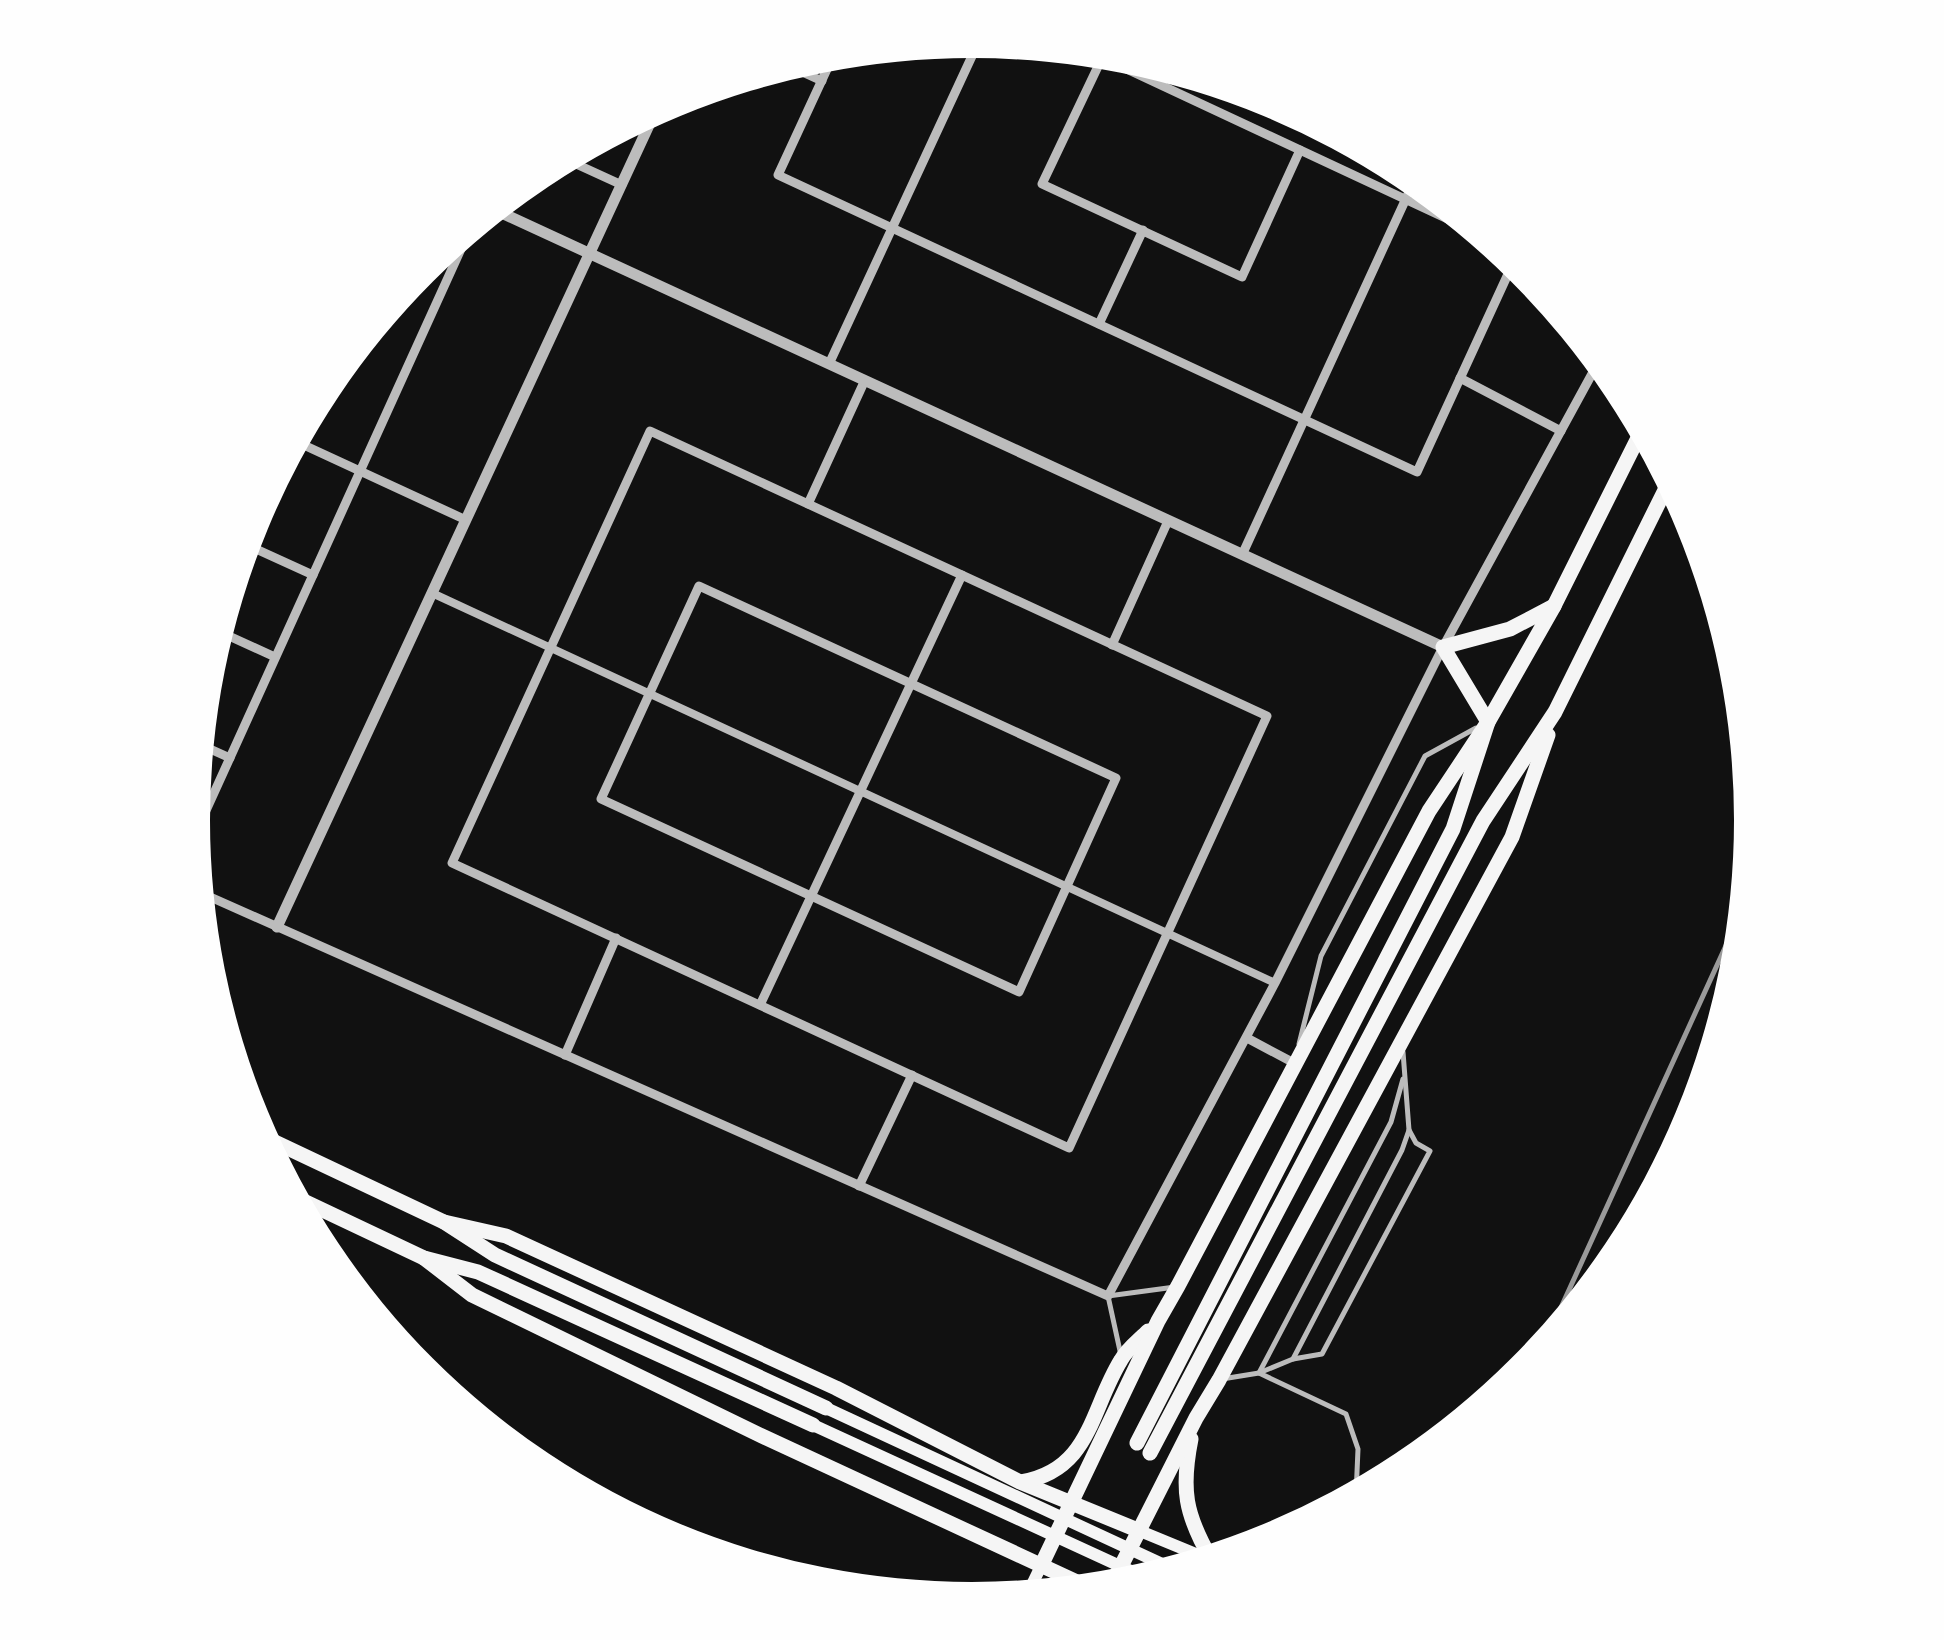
<svg xmlns="http://www.w3.org/2000/svg" width="1944" height="1640" viewBox="0 0 1944 1640" font-family="'Asap Condensed',sans-serif">
<style>
.lines{fill:none;stroke-linecap:round;stroke-linejoin:round}
.service{stroke:#bcbcbc;stroke-width:5}
.pedestrian{stroke:#bcbcbc;stroke-width:8}
.minor{stroke:#bcbcbc;stroke-width:9}
.tertiary{stroke:#bcbcbc;stroke-width:11}
.secondary{stroke:#f5f5f5;stroke-width:12}
.primary{stroke:#f5f5f5;stroke-width:15}
.rail{stroke:#9a9a9a;stroke-width:5}
</style>
<rect width="100%" height="100%" fill="#111"/>
<g class="lines">
<!-- service -->
<g class="service">
<polyline points="1299,1044 1321,956 1425,756 1476,728"/>
<polyline points="1120,1351 1108,1296 1175,1287"/>
<polyline points="1293,1359 1402,1150 1409,1130"/>
<polyline points="1222,1379 1259,1373 1293,1359 1322,1354 1430,1151 1416,1143 1409,1130 1403,1052"/>
<polyline points="1356,1495 1358,1449 1346,1414 1259,1373 1391,1122 1403,1079"/>
</g>
<!-- pedestrian -->
<polyline class="pedestrian" points="432,593 1275,983"/>
<!-- minor -->
<g class="minor">
<polyline points="1088,51 1484,236"/>
<polyline points="834,54 778,175 1417,472 1514,261"/>
<polyline points="1102,58 1042,184 1242,277 1300,150"/>
<polyline points="787,65 822,81"/>
<polyline points="563,158 622,185"/>
<polyline points="1099,324 1143,230"/>
<polyline points="829,364 979,41"/>
<polyline points="1460,378 1561,431"/>
<polygon points="650,431 1267,716 1069,1148 452,863"/>
<polyline points="295,441 466,520"/>
<polyline points="808,504 865,380"/>
<polyline points="245,544 313,575"/>
<polyline points="1242,555 1415,179"/>
<polygon points="699,586 1116,778 1019,992 601,799"/>
<polyline points="218,631 275,657"/>
<polyline points="1112,645 1168,521"/>
<polyline points="199,744 230,758"/>
<polyline points="194,837 471,227"/>
<polyline points="199,892 1108,1296 1275,983 1443,647 1599,361"/>
<polyline points="760,1005 962,575"/>
<polyline points="1247,1038 1294,1063"/>
<polyline points="565,1055 616,938"/>
<polyline points="859,1186 912,1075"/>
</g>
<!-- tertiary -->
<g class="tertiary">
<polyline points="493,209 1443,647"/>
<polyline points="277,927 657,108"/>
</g>
<!-- secondary -->
<g class="secondary">
<polyline points="826,1408 1175,1570"/>
<polyline points="813,1425 1146,1578"/>
<polyline points="1140,1531 1208,1559"/>
<polyline points="1027,1595 1041,1566"/>
</g>
<!-- primary -->
<g class="primary">
<polyline points="260,1135 444,1222 495,1255 826,1408"/>
<polyline points="293,1196 424,1258 478,1272 813,1425"/>
<polyline points="444,1222 506,1236 836,1388 1020,1482 1140,1531"/>
<polyline points="424,1258 472,1295 762,1436 1090,1588"/>
<path d="M1191 1439C1181 1489 1185 1514 1211 1559"/>
<polyline points="1137,1443 1453,829 1488,722 1443,647 1510,629 1554,606"/>
<polyline points="1150,1453 1483,821 1555,712 1670,480"/>
<path d="M1021 1482C1091 1470 1090 1410 1121 1360 1127 1349 1139 1340 1148 1331"/>
<polyline points="1041,1566 1158,1321 1178,1286 1429,811 1488,722 1554,606 1643,428"/>
<polyline points="1111,1586 1196,1418 1219,1380 1512,837 1548,735"/>
</g>
<!-- rail -->
<polyline class="rail" points="1543,1347 1744,906"/>
</g>
<!-- crop -->
<path d="M0 0H1944V1640H0ZM210 820a762 762 0 1 1 1524 0a762 762 0 1 1-1524 0Z" fill="#fefefe" fill-rule="evenodd"/>
</svg>
